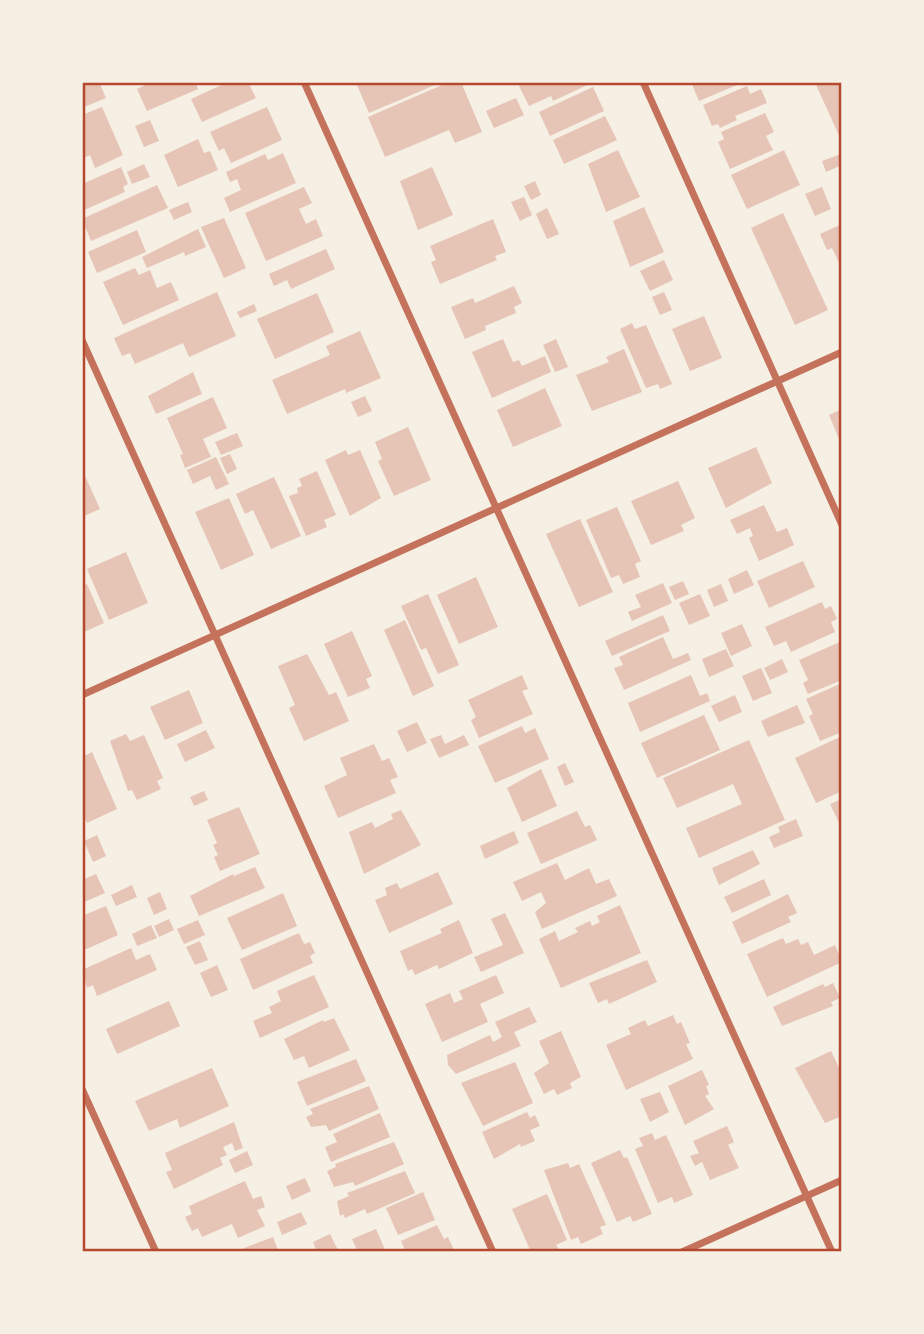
<svg xmlns="http://www.w3.org/2000/svg" width="924" height="1334" viewBox="0 0 924 1334" font-family="'Titillium Web',sans-serif">
<style>
.building{fill:#e6c5b7}
.lines{fill:none;stroke-linecap:round;stroke-linejoin:round}
.minor{stroke:#c5725c;stroke-width:7}
.neatline{fill:none;stroke:#b5482f;stroke-width:2.5}
</style>
<rect width="100%" height="100%" fill="#f6efe4"/>
<!-- building -->
<g class="building">
<polygon points="92,82 99,82 106,98 84,107 82,111 82,86"/>
<polygon points="152,82 195,82 198,89 147,111 137,89"/>
<polygon points="228,82 248,82 256,98 202,122 191,99"/>
<polygon points="364,82 442,82 369,113 357,85"/>
<polygon points="449,82 461,82 482,132 455,143 449,130 385,157 368,117"/>
<polygon points="526,82 594,82 553,101 551,96 529,106 519,86"/>
<polygon points="691,82 744,82 699,101"/>
<polygon points="815,82 842,82 842,142 817,87"/>
<polygon points="747,86 750,94 761,89 767,103 735,116 737,120 720,128 718,124 712,126 703,105"/>
<polygon points="593,87 604,111 550,136 539,112"/>
<polygon points="516,98 524,115 494,128 486,111"/>
<polygon points="102,107 123,155 95,168 90,155 82,159 82,115"/>
<polygon points="267,107 282,140 231,163 224,148 219,151 210,132"/>
<polygon points="765,113 774,132 766,136 773,150 730,169 718,142 724,139 721,132"/>
<polygon points="605,116 617,140 564,164 553,140"/>
<polygon points="150,120 159,141 144,147 135,126"/>
<polygon points="198,139 204,153 210,151 218,170 178,187 164,155"/>
<polygon points="618,150 640,197 606,212 588,164"/>
<polygon points="784,150 800,185 747,209 731,175"/>
<polygon points="283,153 296,183 230,212 224,198 241,190 237,179 230,182 226,172 265,154 268,160"/>
<polygon points="841,154 842,165 826,172 822,161"/>
<polygon points="144,164 150,177 132,184 127,172"/>
<polygon points="121,167 128,184 123,187 125,192 82,211 82,184"/>
<polygon points="432,167 453,215 418,230 400,181"/>
<polygon points="535,181 541,195 531,200 524,186"/>
<polygon points="157,185 168,208 91,241 82,219"/>
<polygon points="304,187 312,203 299,209 306,224 316,219 323,236 266,261 245,213"/>
<polygon points="822,187 831,209 815,216 805,194"/>
<polygon points="524,197 532,215 520,221 511,202"/>
<polygon points="188,202 192,212 174,220 169,210"/>
<polygon points="644,207 664,252 630,267 613,221"/>
<polygon points="547,208 559,234 547,239 536,214"/>
<polygon points="783,213 828,310 795,325 751,228"/>
<polygon points="224,218 246,268 224,278 201,227"/>
<polygon points="493,219 506,252 495,256 497,260 440,284 431,262 436,260 430,246"/>
<polygon points="842,224 842,269 832,248 827,250 820,234"/>
<polygon points="198,229 206,247 185,256 184,252 147,268 142,257"/>
<polygon points="137,230 146,252 97,273 88,252"/>
<polygon points="326,249 335,269 291,289 287,280 274,286 269,274"/>
<polygon points="664,260 673,280 650,291 640,271"/>
<polygon points="135,268 139,275 150,270 157,288 171,282 179,300 123,325 103,282"/>
<polygon points="514,286 522,303 514,307 516,313 485,326 486,330 465,339 451,307 473,298 475,303"/>
<polygon points="217,292 236,336 189,357 183,343 135,364 130,353 122,356 114,338"/>
<polygon points="664,292 672,310 660,315 652,297"/>
<polygon points="317,293 334,332 275,359 257,319"/>
<polygon points="254,304 257,311 240,318 237,312"/>
<polygon points="704,316 722,358 690,371 672,329"/>
<polygon points="632,323 635,329 646,325 672,384 660,389 658,384 646,388 620,329"/>
<polygon points="360,331 381,378 346,393 345,389 287,414 272,380 330,355 326,346"/>
<polygon points="503,339 513,362 519,360 522,366 545,356 551,372 492,398 472,352"/>
<polygon points="556,339 568,367 555,372 543,345"/>
<polygon points="624,349 642,392 592,411 576,375 609,362 606,357"/>
<polygon points="193,372 202,394 156,414 148,396"/>
<polygon points="545,388 562,426 513,447 497,410"/>
<polygon points="365,396 372,411 358,417 351,402"/>
<polygon points="213,397 227,428 203,439 211,457 185,468 180,455 183,454 167,418"/>
<polygon points="842,409 842,446 829,415"/>
<polygon points="408,427 431,480 394,496 378,461 382,459 375,442"/>
<polygon points="237,433 243,446 221,455 215,442"/>
<polygon points="756,447 772,483 726,508 708,468"/>
<polygon points="346,450 348,455 360,450 381,498 350,516 325,460"/>
<polygon points="230,454 237,469 227,474 220,458"/>
<polygon points="216,457 229,484 216,490 210,476 193,484 187,470"/>
<polygon points="82,469 100,509 82,517"/>
<polygon points="317,471 336,515 324,520 327,527 306,536 289,496 298,493 297,488 302,486 299,479"/>
<polygon points="274,477 301,536 271,549 253,510 245,514 236,494"/>
<polygon points="678,481 695,518 681,525 684,531 651,545 631,501"/>
<polygon points="229,498 254,555 221,570 195,512"/>
<polygon points="764,505 777,532 787,528 794,545 759,561 749,538 753,536 750,528 737,534 730,520"/>
<polygon points="617,507 641,561 635,564 640,577 623,584 619,575 611,578 586,520"/>
<polygon points="580,519 613,592 579,607 546,534"/>
<polygon points="126,552 148,603 109,620 87,569"/>
<polygon points="803,561 815,587 769,608 757,581"/>
<polygon points="747,570 754,585 734,594 728,579"/>
<polygon points="476,577 498,627 459,644 437,595"/>
<polygon points="683,581 689,594 675,600 669,587"/>
<polygon points="663,583 672,603 632,621 628,612 641,607 635,595"/>
<polygon points="87,584 104,623 82,633 82,586"/>
<polygon points="721,584 728,601 714,607 707,590"/>
<polygon points="428,594 459,665 438,674 426,648 421,650 401,606"/>
<polygon points="700,594 710,616 689,625 679,603"/>
<polygon points="822,602 825,609 831,606 837,619 831,622 835,632 791,652 786,641 774,646 765,627"/>
<polygon points="663,615 670,631 612,656 605,641"/>
<polygon points="405,620 434,686 413,696 384,630"/>
<polygon points="742,624 752,646 731,656 721,633"/>
<polygon points="352,631 372,676 366,679 370,688 348,697 324,644"/>
<polygon points="663,637 673,659 688,653 691,660 624,690 614,668 623,665 619,657"/>
<polygon points="842,641 842,680 808,694 803,683 808,680 799,660"/>
<polygon points="726,649 734,666 709,677 702,659"/>
<polygon points="307,654 329,695 336,692 349,721 304,741 289,708 295,705 278,666"/>
<polygon points="782,659 788,672 770,680 764,668"/>
<polygon points="761,668 772,693 753,701 742,676"/>
<polygon points="522,675 528,689 522,691 533,714 479,738 471,720 476,717 468,700"/>
<polygon points="691,675 700,696 707,693 710,701 640,732 628,703"/>
<polygon points="842,683 842,732 820,741 809,716 813,714 806,699"/>
<polygon points="189,690 203,723 165,740 150,707"/>
<polygon points="735,695 742,712 719,722 711,706"/>
<polygon points="797,705 805,723 768,737 761,721"/>
<polygon points="704,715 720,750 657,778 641,743"/>
<polygon points="417,722 427,743 407,752 397,731"/>
<polygon points="522,726 525,733 535,728 549,759 495,783 478,746"/>
<polygon points="206,730 215,748 185,762 177,744"/>
<polygon points="126,734 130,741 144,735 163,778 157,781 161,789 137,800 132,790 128,791 110,741"/>
<polygon points="441,735 445,744 464,735 469,745 439,758 430,739"/>
<polygon points="842,736 842,791 816,803 795,758"/>
<polygon points="749,740 785,820 699,858 686,828 742,804 733,784 677,808 663,778"/>
<polygon points="374,744 382,761 389,758 398,777 390,780 396,793 338,818 324,786 347,775 340,758"/>
<polygon points="92,752 117,809 87,823 82,812 82,757"/>
<polygon points="565,763 574,782 565,786 557,767"/>
<polygon points="541,769 557,806 522,822 507,788"/>
<polygon points="204,791 208,800 194,806 190,797"/>
<polygon points="842,799 842,829 830,804"/>
<polygon points="239,807 260,854 220,871 214,857 218,855 213,845 217,843 207,820"/>
<polygon points="401,810 421,845 364,874 349,832 372,822 375,828 393,819 391,814"/>
<polygon points="577,811 585,827 590,825 597,840 541,864 527,833"/>
<polygon points="796,819 803,836 774,848 769,837 780,832 778,827"/>
<polygon points="514,831 519,843 485,859 480,846"/>
<polygon points="97,835 106,856 93,862 84,841"/>
<polygon points="753,850 760,864 719,885 712,868"/>
<polygon points="557,863 565,880 589,868 596,884 609,879 617,896 542,929 535,912 546,903 541,892 522,901 513,882"/>
<polygon points="255,867 265,888 199,916 190,896 233,874 234,876"/>
<polygon points="438,872 453,904 389,933 375,900 387,895 385,888 397,883 400,889"/>
<polygon points="96,874 105,893 82,903 82,880"/>
<polygon points="764,879 771,895 732,913 724,897"/>
<polygon points="132,885 137,897 116,906 111,895"/>
<polygon points="160,892 167,909 154,915 147,898"/>
<polygon points="283,893 297,926 242,950 227,918"/>
<polygon points="788,894 797,913 788,917 791,922 742,944 732,922"/>
<polygon points="620,905 641,953 561,988 539,939 555,931 559,941 578,932 575,928 590,921 592,926 600,922 597,916"/>
<polygon points="106,906 118,935 82,951 82,916"/>
<polygon points="505,913 524,953 481,972 474,957 503,945 491,919"/>
<polygon points="169,919 174,930 159,937 154,926"/>
<polygon points="198,920 205,935 184,944 177,929"/>
<polygon points="459,920 473,953 439,969 437,965 415,975 412,969 408,971 400,951 442,933 440,929"/>
<polygon points="151,925 157,938 137,946 132,934"/>
<polygon points="299,933 304,944 310,942 315,953 310,956 313,963 253,990 240,959"/>
<polygon points="783,938 786,944 798,939 801,945 808,942 814,955 835,945 842,962 767,997 747,954"/>
<polygon points="200,941 208,960 195,965 186,947"/>
<polygon points="131,948 136,960 150,954 157,970 97,996 93,985 87,988 82,970"/>
<polygon points="647,960 657,982 609,1004 607,999 598,1003 589,983"/>
<polygon points="217,965 228,990 211,997 200,973"/>
<polygon points="314,975 329,1007 260,1038 253,1021 272,1013 269,1007 281,1001 277,991"/>
<polygon points="496,975 504,993 480,1004 488,1022 442,1042 425,1004 450,993 454,1003 463,999 459,991"/>
<polygon points="833,983 840,998 831,1002 833,1006 782,1026 773,1007 823,984 825,987"/>
<polygon points="169,1001 180,1026 117,1054 106,1029"/>
<polygon points="529,1007 537,1022 514,1032 521,1046 456,1074 448,1065 447,1055 490,1035 493,1042 502,1037 495,1022"/>
<polygon points="673,1015 677,1024 681,1022 690,1043 686,1044 693,1059 626,1090 606,1045 631,1034 628,1028 645,1020 648,1026"/>
<polygon points="334,1018 350,1050 309,1068 304,1056 294,1060 284,1039 323,1020 324,1022"/>
<polygon points="561,1031 581,1077 570,1083 572,1088 557,1095 554,1089 544,1094 534,1073 549,1063 539,1041"/>
<polygon points="831,1051 842,1074 842,1116 825,1123 795,1068"/>
<polygon points="356,1059 366,1081 307,1106 297,1082"/>
<polygon points="515,1062 533,1103 483,1126 461,1083"/>
<polygon points="212,1068 229,1106 180,1128 177,1119 149,1131 135,1101"/>
<polygon points="702,1070 709,1085 706,1086 709,1094 705,1096 714,1109 685,1125 668,1086"/>
<polygon points="369,1086 379,1109 329,1131 326,1125 311,1127 306,1117 313,1114 310,1109"/>
<polygon points="660,1092 669,1112 650,1122 640,1099"/>
<polygon points="527,1112 530,1118 535,1115 540,1126 530,1130 535,1141 521,1147 520,1144 494,1159 482,1132"/>
<polygon points="380,1113 390,1137 331,1162 325,1147 337,1142 333,1134"/>
<polygon points="234,1122 243,1148 235,1151 232,1143 223,1147 227,1155 220,1158 223,1165 174,1189 166,1172 172,1170 165,1153"/>
<polygon points="727,1126 734,1142 728,1145 739,1168 710,1180 702,1162 695,1166 690,1156 699,1153 693,1141"/>
<polygon points="652,1133 655,1140 666,1135 693,1195 674,1203 672,1197 658,1203 635,1149 643,1146 639,1138"/>
<polygon points="394,1142 404,1164 355,1186 353,1182 334,1187 327,1171 336,1167 335,1164"/>
<polygon points="620,1150 624,1158 627,1157 652,1214 633,1222 630,1216 617,1222 591,1163"/>
<polygon points="247,1151 253,1165 235,1173 229,1160"/>
<polygon points="568,1163 570,1168 579,1164 606,1225 600,1227 603,1234 581,1244 578,1237 571,1240 544,1170"/>
<polygon points="405,1171 415,1193 367,1214 365,1209 345,1218 343,1214 340,1216 337,1201 349,1196 347,1193"/>
<polygon points="305,1178 311,1191 292,1200 286,1186"/>
<polygon points="245,1181 253,1199 261,1196 265,1207 257,1210 265,1226 238,1238 232,1224 202,1237 198,1228 192,1231 185,1217 192,1214 189,1206"/>
<polygon points="423,1192 435,1220 398,1235 386,1208"/>
<polygon points="547,1194 567,1240 556,1245 559,1250 556,1252 531,1252 512,1209"/>
<polygon points="301,1212 307,1224 282,1235 277,1222"/>
<polygon points="437,1225 444,1239 448,1237 454,1250 406,1252 401,1241"/>
<polygon points="376,1229 386,1252 358,1252 352,1239"/>
<polygon points="330,1234 338,1250 317,1252 313,1242"/>
<polygon points="273,1237 278,1250 273,1252 234,1252"/>
</g>
<g class="lines">
<!-- minor -->
<g class="minor">
<polyline points="304,82 832,1252"/>
<polyline points="643,82 842,525"/>
<polyline points="82,340 493,1252"/>
<polyline points="82,695 842,352"/>
<polyline points="82,1089 156,1252"/>
<polyline points="682,1252 842,1180"/>
</g>
</g>
<!-- border -->
<rect width="924" height="1334" fill="none" stroke="#f6efe4" stroke-width="168"/>
<rect x="84" y="84" width="756" height="1166" class="neatline"/>
</svg>
